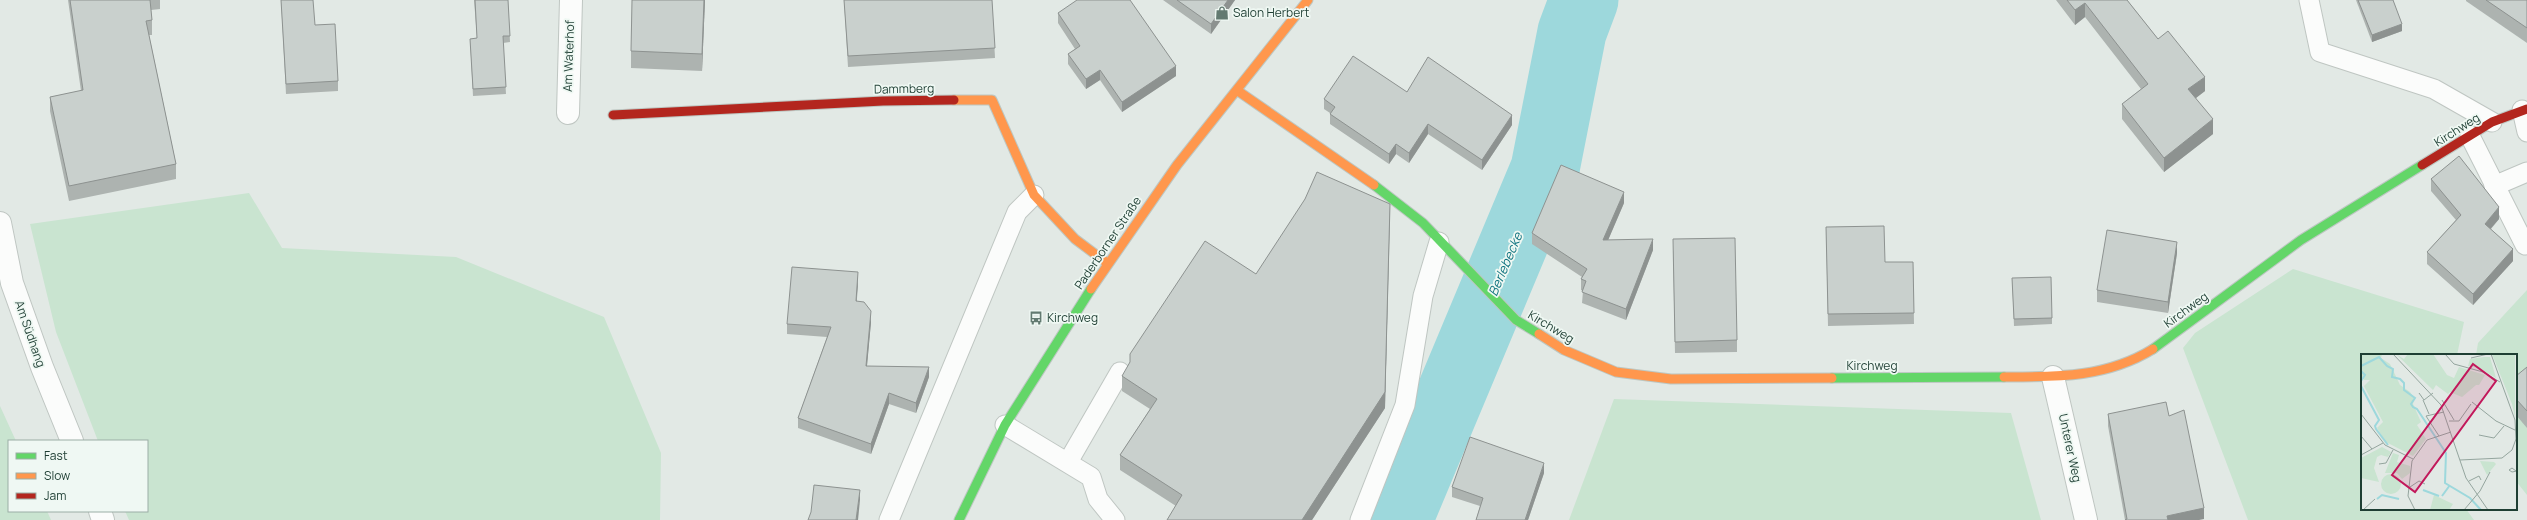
<svg xmlns="http://www.w3.org/2000/svg" width="2527" height="520" viewBox="0 0 2527 520" font-family="Manrope,sans-serif">
<style>
.green{fill:#c9e4d0}
.lines{fill:none;stroke-linecap:round;stroke-linejoin:round}
.river{stroke:#9dd8dc;stroke-width:69}
.lane-casing{stroke:#bfc6c2;stroke-width:21}
.street-casing{stroke:#bfc6c2;stroke-width:24}
.fast-casing{stroke:#bdc7c2;stroke-width:11}
.slow-casing{stroke:#bdc7c2;stroke-width:11}
.jam-casing{stroke:#bdc7c2;stroke-width:11}
.lane{stroke:#fbfcfb;stroke-width:19}
.street{stroke:#fbfcfb;stroke-width:22}
.fast{stroke:#63d668;stroke-width:9}
.slow{stroke:#ff974d;stroke-width:9}
.jam{stroke:#b3261e;stroke-width:9}
.wall{fill:#adb3b0}
.shaded-wall{fill:#8d9290}
.building{fill:#c9d0cd;stroke:#8d9290}
.labels{text-anchor:middle;stroke-width:3.5;stroke-linejoin:round;paint-order:stroke}
.poi-label{font-size:12px;fill:#1e3e33;stroke:#eff8f3;text-anchor:start}
.street-label{font-size:12px;fill:#1e3e33;stroke:#eff8f3}
.water-label{font-size:13px;font-style:italic;fill:#117580;stroke:#eff8f3}
.inset-river{fill:none;stroke:#9dd8dc;stroke-width:2}
.inset-road{fill:none;stroke:#94a59e;stroke-width:1}
.view{fill:#c2185b;fill-opacity:0.15;stroke:#c2185b;stroke-width:2}
.inset-edge{fill:none;stroke:#1e3e33;stroke-width:2}
</style>
<rect width="100%" height="100%" fill="#e2e9e5"/>
<!-- green -->
<g class="green">
<polygon points="249,193 282,248 456,257 604,317 661,453 660,520 129,520 125,511 147,511 147,441 98,441 56,332 30,224"/>
<polygon points="2293,269 2464,322 2457,355 2362,355 2362,509 2466,509 2474,520 2248,520 2183,348 2195,333"/>
<polygon points="2527,290 2527,495 2516,481 2516,355 2476,355 2478,343"/>
<polygon points="1614,399 2011,413 2041,520 1569,520"/>
<polygon points="0,406 16,441 9,441 9,511 47,511 51,520 0,520"/>
</g>
<g class="lines">
<!-- river -->
<polyline class="river" points="1398,520 1545,169 1572,32 1584,0"/>
<!-- lane casing -->
<g class="lane-casing">
<g id="lane">
<polyline points="2309,0 2320,52 2434,89 2492,122"/>
<polyline points="2522,110 2527,132"/>
<polyline points="2470,136 2525,245"/>
<polyline points="2494,186 2527,172"/>
<polyline points="1005,425 1091,477 1098,499 1115,520"/>
<polyline points="1068,462 1120,372"/>
<polyline points="889,520 1017,212 1034,195"/>
<polyline points="1360,520 1405,405 1423,296 1439,242"/>
</g>
</g>
<!-- street casing -->
<g class="street-casing">
<g id="street">
<polyline points="568,113 571,0"/>
<polyline points="0,223 12,283 42,367 72,441"/>
<polyline points="2053,377 2086,520"/>
<polyline points="100,511 103,520"/>
</g>
</g>
<!-- fast casing -->
<g class="fast-casing">
<g id="fast">
<polyline points="1374,185 1423,223 1516,320 1539,334"/>
<polyline points="2153,349 2301,240 2422,165"/>
<polyline points="1832,378 2004,377"/>
<polyline points="959,520 1005,425 1091,289"/>
</g>
</g>
<!-- slow casing -->
<g class="slow-casing">
<g id="slow">
<polyline points="1238,91 1374,185"/>
<polyline points="954,100 992,100 1034,195 1075,239 1107,263"/>
<polyline points="1091,289 1177,165 1308,0"/>
<polyline points="1539,334 1564,350 1616,372 1671,379 1832,378"/>
<path d="M2004 377C2056 377 2106 378 2153 349"/>
</g>
</g>
<!-- jam casing -->
<g class="jam-casing">
<g id="jam">
<polyline points="613,115 883,101 954,100"/>
<polyline points="2422,165 2492,122 2527,109"/>
</g>
</g>
<!-- lane -->
<use href="#lane" class="lane"/>
<!-- street -->
<use href="#street" class="street"/>
<!-- fast -->
<use href="#fast" class="fast"/>
<!-- slow -->
<use href="#slow" class="slow"/>
<!-- jam -->
<use href="#jam" class="jam"/>
</g>
<!-- wall -->
<g class="wall">
<polygon points="68,0 160,0 160,9 151,10 152,20 152,35 149,35 176,164 176,179 69,201 50,111 50,97 81,91"/>
<polygon points="281,0 315,25 338,81 338,91 286,94"/>
<polygon points="474,0 508,0 510,42 503,43 506,94 473,96 470,39 477,38"/>
<polygon points="705,0 702,71 631,68 631,51"/>
<polygon points="844,0 992,0 995,58 848,67"/>
<polygon points="1163,0 1235,0 1211,34"/>
<polygon points="2056,0 2127,0 2158,39 2205,91 2196,98 2213,134 2164,172 2122,119 2122,104 2141,89 2085,17 2075,25"/>
<polygon points="2356,0 2393,0 2402,31 2372,42"/>
<polygon points="2466,0 2527,0 2527,43 2466,1"/>
<polygon points="1058,13 1176,76 1122,112 1100,80 1086,89 1068,64 1068,54 1075,49 1058,23"/>
<polygon points="1407,92 1512,125 1482,170 1428,134 1409,163 1396,154 1389,164 1330,124 1330,113 1324,109 1324,99"/>
<polygon points="2431,179 2499,219 2491,229 2513,261 2473,305 2427,264 2427,252 2456,220 2431,191"/>
<polygon points="1624,203 1608,240 1653,250 1626,320 1582,303 1583,291 1581,290 1581,279 1582,277 1532,244 1532,233"/>
<polygon points="1390,219 1385,408 1312,520 1167,520 1176,506 1120,470 1120,455 1150,409 1122,391 1122,376 1256,274"/>
<polygon points="1826,227 1885,262 1913,262 1914,324 1828,326"/>
<polygon points="1673,250 1737,340 1737,352 1675,353"/>
<polygon points="2177,253 2168,313 2097,302 2097,290"/>
<polygon points="2012,278 2052,318 2052,324 2014,326"/>
<polygon points="858,283 856,301 871,322 867,366 929,377 916,413 889,404 871,454 798,428 798,418 827,337 787,334 787,324"/>
<polygon points="2527,367 2527,428 2516,415 2516,376"/>
<polygon points="2108,414 2169,416 2204,519 2125,520 2108,426"/>
<polygon points="1544,473 1528,520 1476,520 1480,506 1452,497 1452,487"/>
</g>
<!-- shaded-wall -->
<g class="shaded-wall">
<polygon points="704,0 705,0 702,71 702,54"/>
<polygon points="1228,0 1235,0 1211,34 1211,24"/>
<polygon points="2085,3 2085,17 2075,25 2075,10"/>
<polygon points="2402,24 2402,31 2372,42 2372,35"/>
<polygon points="1176,66 1176,76 1122,112 1122,102"/>
<polygon points="1100,70 1100,80 1086,89 1086,79"/>
<polygon points="2205,77 2205,91 2188,104 2188,89"/>
<polygon points="1512,115 1512,125 1482,170 1482,160"/>
<polygon points="2213,119 2213,134 2164,172 2164,158"/>
<polygon points="1428,124 1428,134 1409,163 1409,153"/>
<polygon points="1396,144 1396,154 1389,164 1389,154"/>
<polygon points="1624,192 1624,203 1603,252 1603,240"/>
<polygon points="1390,204 1385,408 1312,520 1302,520"/>
<polygon points="2499,207 2499,219 2485,235 2485,224"/>
<polygon points="1653,239 1653,250 1626,320 1626,309"/>
<polygon points="2177,242 2177,253 2168,313 2168,302"/>
<polygon points="2513,249 2513,261 2473,305 2473,294"/>
<polygon points="858,272 858,283 856,312 856,301"/>
<polygon points="871,311 871,322 866,376 866,366"/>
<polygon points="929,367 929,377 916,413 916,403"/>
<polygon points="889,393 889,404 871,454 871,444"/>
<polygon points="1544,463 1544,473 1528,520 1525,520"/>
<polygon points="860,490 860,500 858,520 856,520"/>
<polygon points="2204,508 2204,519 2199,520 2167,520 2167,516"/>
</g>
<!-- building -->
<g class="building">
<polygon points="70,0 150,0 152,20 146,21 176,164 69,186 50,97 83,90"/>
<polygon points="281,0 313,0 315,25 335,24 338,81 286,84"/>
<polygon points="475,0 508,0 510,36 503,36 506,87 473,89 470,39 477,38"/>
<polygon points="632,0 704,0 702,54 631,51"/>
<polygon points="844,0 992,0 995,48 848,56"/>
<polygon points="1077,0 1130,0 1176,66 1122,102 1100,70 1086,79 1068,54 1080,46 1058,13"/>
<polygon points="1177,0 1228,0 1211,24"/>
<polygon points="2067,0 2127,0 2158,39 2168,31 2205,77 2188,89 2213,119 2164,158 2122,104 2148,84 2085,3 2075,10"/>
<polygon points="2358,0 2393,0 2402,24 2372,35"/>
<polygon points="2486,0 2527,0 2527,28"/>
<polygon points="1353,56 1407,92 1428,57 1512,115 1482,160 1428,124 1409,153 1396,144 1389,154 1330,114 1335,107 1324,99"/>
<polygon points="2459,156 2499,207 2485,224 2513,249 2473,294 2427,252 2461,215 2431,179"/>
<polygon points="1561,165 1624,192 1603,240 1653,239 1626,309 1582,292 1586,281 1581,279 1587,269 1532,233"/>
<polygon points="1317,172 1390,204 1385,392 1302,520 1167,520 1182,495 1120,455 1157,399 1122,376 1130,362 1130,354 1205,241 1256,274 1305,199"/>
<polygon points="1884,226 1885,262 1913,262 1914,313 1828,314 1826,227"/>
<polygon points="2107,230 2177,242 2168,302 2097,290"/>
<polygon points="1735,238 1737,340 1675,342 1673,239"/>
<polygon points="792,267 858,272 856,301 864,302 871,311 866,366 929,367 916,403 889,393 871,444 798,418 831,327 787,324"/>
<polygon points="2051,277 2052,318 2014,319 2012,278"/>
<polygon points="2527,367 2527,411 2516,399 2516,376"/>
<polygon points="2166,402 2169,416 2184,410 2204,508 2167,516 2168,520 2125,520 2127,519 2108,414"/>
<polygon points="1470,437 1544,463 1525,520 1476,520 1483,498 1452,487"/>
<polygon points="814,485 860,490 856,520 808,520 811,512"/>
</g>
<!-- icons -->
<defs>
<g id="shop-bare" transform="scale(1.08)"><path d="M-5-2.5h2.3a2.7 3.5 0 0 1 5.4 0H5L5.5 6h-11ZM-1.5-2.5h3a1.5 2.3 0 0 0-3 0Z" fill="#637a71" stroke="#eff8f3" stroke-width="2.5" paint-order="stroke"/></g>
<g id="bus-bare" transform="scale(1.08)"><path d="M-5-6H5V4H4V6H2V4H-2V6H-4V4H-5ZM-3.5-4V0h7V-4ZM-3.5 1.2v1.5H-2V1.2ZM2 1.2v1.5H3.5V1.2Z" fill="#637a71" stroke="#eff8f3" stroke-width="2.5" paint-order="stroke"/></g>
</defs>
<g fill-rule="evenodd">
<use href="#shop-bare" x="1222" y="13"/>
<use href="#bus-bare" x="1036" y="318"/>
</g>
<g class="labels">
<!-- poi labels -->
<g class="poi-label">
<text x="1233" y="17">Salon Herbert</text>
<text x="1047" y="322">Kirchweg</text>
</g>
<!-- street labels -->
<g class="street-label">
<text transform="translate(569 56) rotate(-88)" y="4">Am Waterhof</text>
<text transform="translate(904 89) rotate(-1)" y="4">Dammberg</text>
<text transform="translate(2457 130) rotate(-32)" y="4">Kirchweg</text>
<text transform="translate(1108 243) rotate(-56)" y="4">Paderborner Straße</text>
<text transform="translate(2186 310) rotate(-36)" y="4">Kirchweg</text>
<text transform="translate(1551 327) rotate(31)" y="4">Kirchweg</text>
<text transform="translate(30 334) rotate(71)" y="4">Am Südhang</text>
<text x="1872" y="370">Kirchweg</text>
<text transform="translate(2070 448) rotate(78)" y="4">Unterer Weg</text>
</g>
<!-- water labels -->
<g class="water-label">
<text transform="translate(1505 264) rotate(-67)" y="5">Berlebecke</text>
</g>
</g>
<!-- overview -->
<g transform="translate(2361 354)">
<rect width="156" height="156" fill="#e2e9e5"/>
<path d="M0 0H21L20 4 29 10 39 31 49 38 53 44 52 50 60 68 56 71 65 85 52 102 25 88 16 74 22 68 3 32 9 26H3L0 22ZM35 0 43 5 47 0H72L86 21 93 24 98 13 124 21 118 31H115L101 43 89 38 87 40 75 31 72 36ZM131 0H154V63L151 50ZM123 3H129L135 24 118 14 107 12 109 5ZM21 93 30 98 27 103 20 101 16 103 13 114 18 128 0 124V104ZM32 99 38 101 36 108 49 112V119L41 125 36 119H24ZM119 107 133 108 135 110 126 121ZM20 130a10 10 0 1 1 20 0a10 10 0 1 1-20 0ZM73 141 92 150 88 156H69Z" fill="#c9e4d0"/>
<path class="inset-river" d="M0 12 18 3 26 12 32 15 31 23 39 25 43 29V36L54 44 50 50 52 53 56 55 85 99 84 129 109 144 120 156M0 17 4 21 0 27M0 32 18 66 14 72 15 75 27 91M62 136 78 142M81 142 89 131M16 145 21 141 38 145"/>
<path class="inset-road" d="M32 0 80 51 105 124 127 156M84 0 93 10 122 18 139 28M110 4 127 0M58 39 63 46 72 39M62 46 68 60M81 46 93 66M111 48 135 67 156 77M0 60 24 91 52 105M88 67H98L110 50M118 81 133 84 143 72M0 82 11 95 22 89M78 82 65 62 83 58M0 101 11 95M99 106 141 104 151 96 155 85 154 66 130 0M18 110 25 109 32 96M156 115 155 117 151 114 148 116 151 118 156 117M108 127 118 122 120 126M49 133 58 127 64 130M2 156 14 145M54 156 47 142 51 107 66 86 90 78M103 156 119 137 129 118"/>
<path class="view" d="M112 10 135 27 54 138 31 121Z"/>
<rect width="156" height="156" class="inset-edge"/>
</g>
<!-- legend -->
<rect x="8" y="440" width="140" height="72" fill="#eff8f3" stroke="#9baea6"/>
<rect x="16" y="453" width="20" height="6" fill="#63d668" stroke="#9baea6"/>
<text x="44" y="460" font-size="12" fill="#1e3e33">Fast</text>
<rect x="16" y="473" width="20" height="6" fill="#ff974d" stroke="#9baea6"/>
<text x="44" y="480" font-size="12" fill="#1e3e33">Slow</text>
<rect x="16" y="493" width="20" height="6" fill="#b3261e" stroke="#9baea6"/>
<text x="44" y="500" font-size="12" fill="#1e3e33">Jam</text>
</svg>
